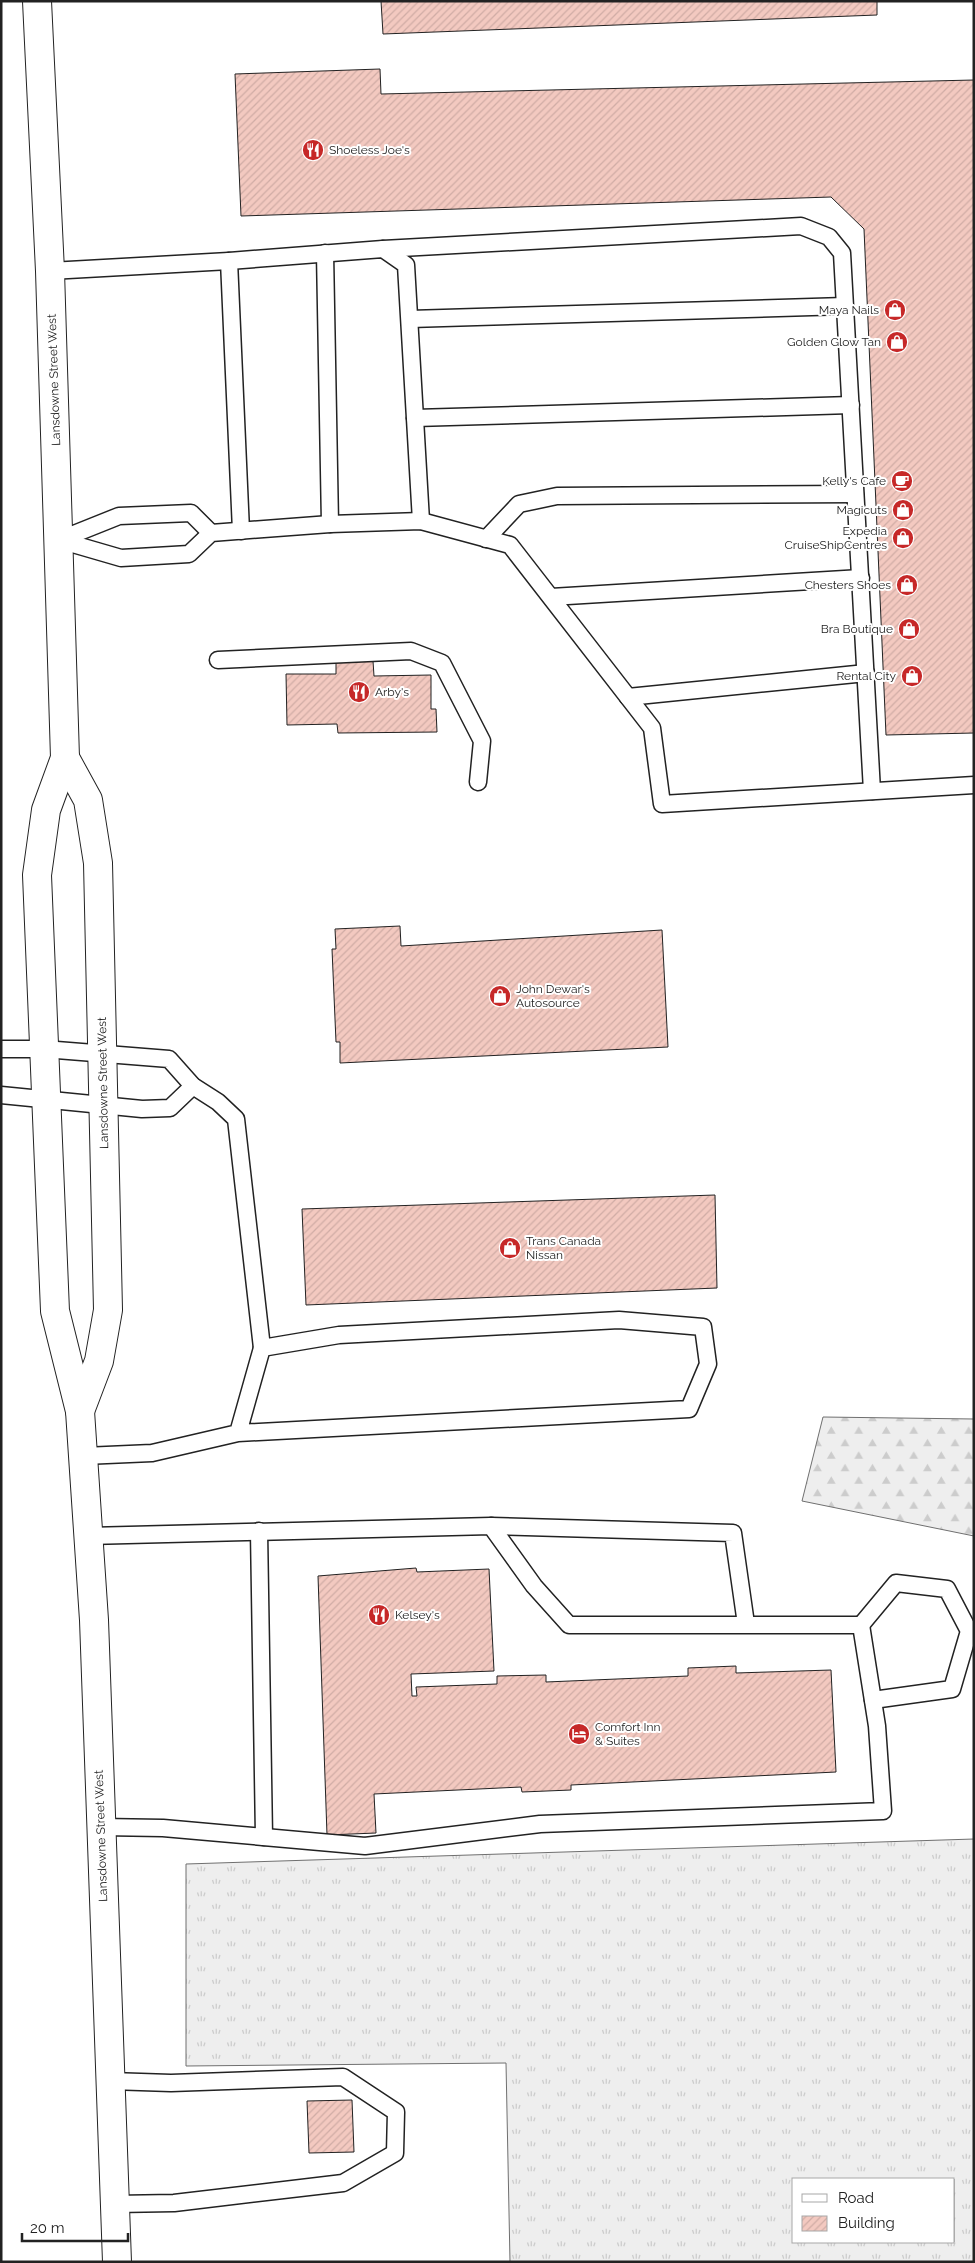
<svg xmlns="http://www.w3.org/2000/svg" width="975" height="2263" viewBox="0 0 975 2263" font-family="Raleway,sans-serif">
<style>
.grass{fill:url(#grass-tufts);stroke:#6f6f6f;fill-rule:evenodd}
.forest{fill:url(#forest-firs);stroke:#6f6f6f}
.building{fill:url(#building-hatch);stroke:#222}
.lines{fill:none;stroke-linecap:round;stroke-linejoin:round}
.service-casing{stroke:#222;stroke-width:19}
.secondary-casing{stroke:#222;stroke-width:30}
.service{stroke:#fff;stroke-width:16}
.secondary{stroke:#fff;stroke-width:28}
.labels{text-anchor:middle;stroke-width:4;stroke-linejoin:round;paint-order:stroke}
.poi-label{font-size:12px;fill:#222;stroke:#fff;text-anchor:end}
.street-label{font-size:12px;fill:#222;stroke:#fff}
</style>
<defs>
<pattern id="grass-tufts" width="24" height="20" patternUnits="userSpaceOnUse" patternTransform="scale(1.25)"><rect width="24" height="20" fill="#eee"/><path d="M3 7l-1-3M5 7V3M7 7l1-3M15 17l-1-3M17 17v-4M19 17l1-3" fill="none" stroke="#ccc"/></pattern>
<pattern id="forest-firs" width="22" height="20" patternUnits="userSpaceOnUse" patternTransform="scale(1.25)"><rect width="22" height="20" fill="#eee"/><path d="M5 1l3.5 6h-7zM16 11l3.5 6h-7z" fill="#ccc"/></pattern>
<pattern id="building-hatch" width="6" height="6" patternUnits="userSpaceOnUse" patternTransform="scale(1.25)"><rect width="6" height="6" fill="#f3c9c0"/><path d="M-1 1l2-2M0 6l6-6M5 7l2-2" fill="none" stroke="#d0aca5"/></pattern>
</defs>
<rect width="100%" height="100%" fill="#fff"/>
<!-- grass -->
<path class="grass" d="M974 1839V2262H510L506 2063 186 2066V1864ZM794 2179H954V2242H794Z"/>
<!-- forest -->
<polygon class="forest" points="823,1417 974,1419 974,1536 802,1501"/>
<!-- building -->
<g class="building">
<polygon points="381,1 877,1 877,15 383,34"/>
<polygon points="380,69 381,94 974,80 974,733 886,735 864,229 831,197 241,216 235,74"/>
<polygon points="373,661 374,676 431,675 431,709 436,709 437,732 338,733 337,724 287,725 286,674 336,674 336,662"/>
<polygon points="400,926 401,946 662,930 668,1047 340,1063 340,1042 336,1042 332,949 336,949 335,929"/>
<polygon points="715,1195 717,1288 306,1305 302,1209"/>
<polygon points="416,1568 417,1572 489,1569 494,1671 411,1674 412,1696 417,1696 416,1687 497,1684 497,1676 546,1675 546,1682 688,1676 688,1668 736,1666 736,1673 831,1670 836,1772 571,1785 571,1790 522,1792 521,1787 374,1794 376,1833 327,1835 318,1576"/>
<polygon points="352,2100 354,2152 309,2153 307,2101"/>
</g>
<g class="lines">
<!-- service casing -->
<g class="service-casing">
<g id="service">
<polyline points="383,249 801,226 829,237 842,253 872,791"/>
<polyline points="325,253 330,524"/>
<polyline points="229,261 241,531"/>
<polyline points="50,271 229,261 383,249 406,265 421,521"/>
<polyline points="410,319 845,306"/>
<polyline points="415,418 851,405"/>
<polyline points="486,539 519,504 557,496 855,494"/>
<polyline points="59,540 121,558 189,554 211,533 330,524 421,521 510,545 652,728 662,804 974,785"/>
<polyline points="59,540 119,516 191,513 211,533"/>
<polyline points="551,597 861,578"/>
<polyline points="218,660 411,651 442,663 482,741 478,782"/>
<polyline points="628,697 866,673"/>
<polyline points="1,1049 44,1049 169,1059 193,1086 218,1102 236,1119 262,1348"/>
<polyline points="1,1095 142,1109 170,1108 193,1086"/>
<polyline points="84,1456 152,1453 238,1433 689,1409 708,1364 703,1327 619,1320 339,1335 262,1348 238,1433"/>
<polyline points="491,1526 733,1533 746,1624"/>
<polyline points="259,1531 264,1837"/>
<polyline points="88,1536 491,1526 534,1586 569,1625 861,1625 877,1726 883,1811 540,1824 365,1846 163,1828 101,1827"/>
<polyline points="861,1625 896,1583 947,1589 969,1631 952,1689 873,1700"/>
<polyline points="110,2081 171,2083 343,2077 396,2112 395,2153 343,2183 174,2203 115,2204"/>
</g>
</g>
<!-- secondary casing -->
<g class="secondary-casing">
<g id="secondary">
<polyline points="37,1 50,271 65,758 46,810 37,875 55,1311 80,1411 94,1620 117,2262"/>
<polyline points="65,758 88,800 98,863 108,1310 99,1361 80,1411"/>
</g>
</g>
<!-- service -->
<use href="#service" class="service"/>
<!-- secondary -->
<use href="#secondary" class="secondary"/>
</g>
<!-- icons -->
<defs>
<g id="restaurant-disc" transform="scale(1.125)"><circle r="9.5" fill="#c62828" stroke="#fff"/><path d="M-5-6h1v4h1v-4h1v4h1v-4h1v5L-1.5 .5V6h-2V.5L-5-1ZM5-6V6H3V1.5H1.5Q1.5-4 5-6Z" fill="#fff"/></g>
<g id="shop-disc" transform="scale(1.125)"><circle r="9.5" fill="#c62828" stroke="#fff"/><path d="M-5-2.5h2.3a2.7 3.5 0 0 1 5.4 0H5L5.5 6h-11ZM-1.5-2.5h3a1.5 2.3 0 0 0-3 0Z" fill="#fff"/></g>
<g id="cafe-disc" transform="scale(1.125)"><circle r="9.5" fill="#c62828" stroke="#fff"/><path d="M-5.5-4.5H6V0H3Q3 3.5 0 3.5H-2.5Q-5.5 3.5-5.5 0ZM3-3.2v2h1.7v-2ZM-6 4.5H4V6H-6Z" fill="#fff"/></g>
<g id="hotel-disc" transform="scale(1.125)"><circle r="9.5" fill="#c62828" stroke="#fff"/><path d="M-6-4.5h1.5V1H6V5H4.5V3h-9V5H-6ZM-4 0a1.8 1.8 0 1 1 3.6 0ZM.5 0V-2.5h3Q6-2.5 6 0Z" fill="#fff"/></g>
</defs>
<g fill-rule="evenodd">
<use href="#restaurant-disc" x="313" y="150"/>
<use href="#shop-disc" x="895" y="310"/>
<use href="#shop-disc" x="897" y="342"/>
<use href="#cafe-disc" x="902" y="481"/>
<use href="#shop-disc" x="903" y="510"/>
<use href="#shop-disc" x="903" y="538"/>
<use href="#shop-disc" x="907" y="585"/>
<use href="#shop-disc" x="909" y="629"/>
<use href="#shop-disc" x="912" y="676"/>
<use href="#restaurant-disc" x="359" y="692"/>
<use href="#shop-disc" x="500" y="996"/>
<use href="#shop-disc" x="510" y="1248"/>
<use href="#restaurant-disc" x="379" y="1615"/>
<use href="#hotel-disc" x="579" y="1734"/>
</g>
<g class="labels">
<!-- poi labels -->
<g class="poi-label">
<text x="329" y="154" text-anchor="start">Shoeless Joe's</text>
<text x="879" y="314">Maya Nails</text>
<text x="881" y="346">Golden Glow Tan</text>
<text x="886" y="485">Kelly's Cafe</text>
<text x="887" y="514">Magicuts</text>
<text x="887" y="535">Expedia<tspan x="887" dy="14">CruiseShipCentres</tspan></text>
<text x="891" y="589">Chesters Shoes</text>
<text x="893" y="633">Bra Boutique</text>
<text x="896" y="680">Rental City</text>
<text x="375" y="696" text-anchor="start">Arby's</text>
<text x="516" y="993" text-anchor="start">John Dewar's<tspan x="516" dy="14">Autosource</tspan></text>
<text x="526" y="1245" text-anchor="start">Trans Canada<tspan x="526" dy="14">Nissan</tspan></text>
<text x="395" y="1619" text-anchor="start">Kelsey's</text>
<text x="595" y="1731" text-anchor="start">Comfort Inn<tspan x="595" dy="14">&amp; Suites</tspan></text>
</g>
<!-- street labels -->
<g class="street-label">
<text transform="translate(54 380) rotate(-92)" y="4">Lansdowne Street West</text>
<text transform="translate(103 1083) rotate(-91)" y="4">Lansdowne Street West</text>
<text transform="translate(101 1836) rotate(-92)" y="4">Lansdowne Street West</text>
</g>
</g>
<!-- border -->
<rect width="975" height="2263" fill="none" stroke="#222222" stroke-width="5"/>
<!-- legend -->
<rect x="792" y="2178" width="162" height="65" fill="#ffffff" stroke="#a7a7a7"/>
<rect x="802" y="2194" width="25" height="8" fill="#ffffff" stroke="#a7a7a7"/>
<text x="838" y="2203" font-size="15" fill="#222222">Road</text>
<rect x="802" y="2216" width="25" height="15" fill="url(#building-hatch)" stroke="#a7a7a7"/>
<text x="838" y="2228" font-size="15" fill="#222222">Building</text>
<!-- scale -->
<path d="M22 2233v8h106v-8" fill="none" stroke="#222222" stroke-width="2.5"/>
<text x="30" y="2233" font-size="15" fill="#222222" stroke="#ffffff" stroke-width="4" paint-order="stroke">20 m</text>
</svg>
